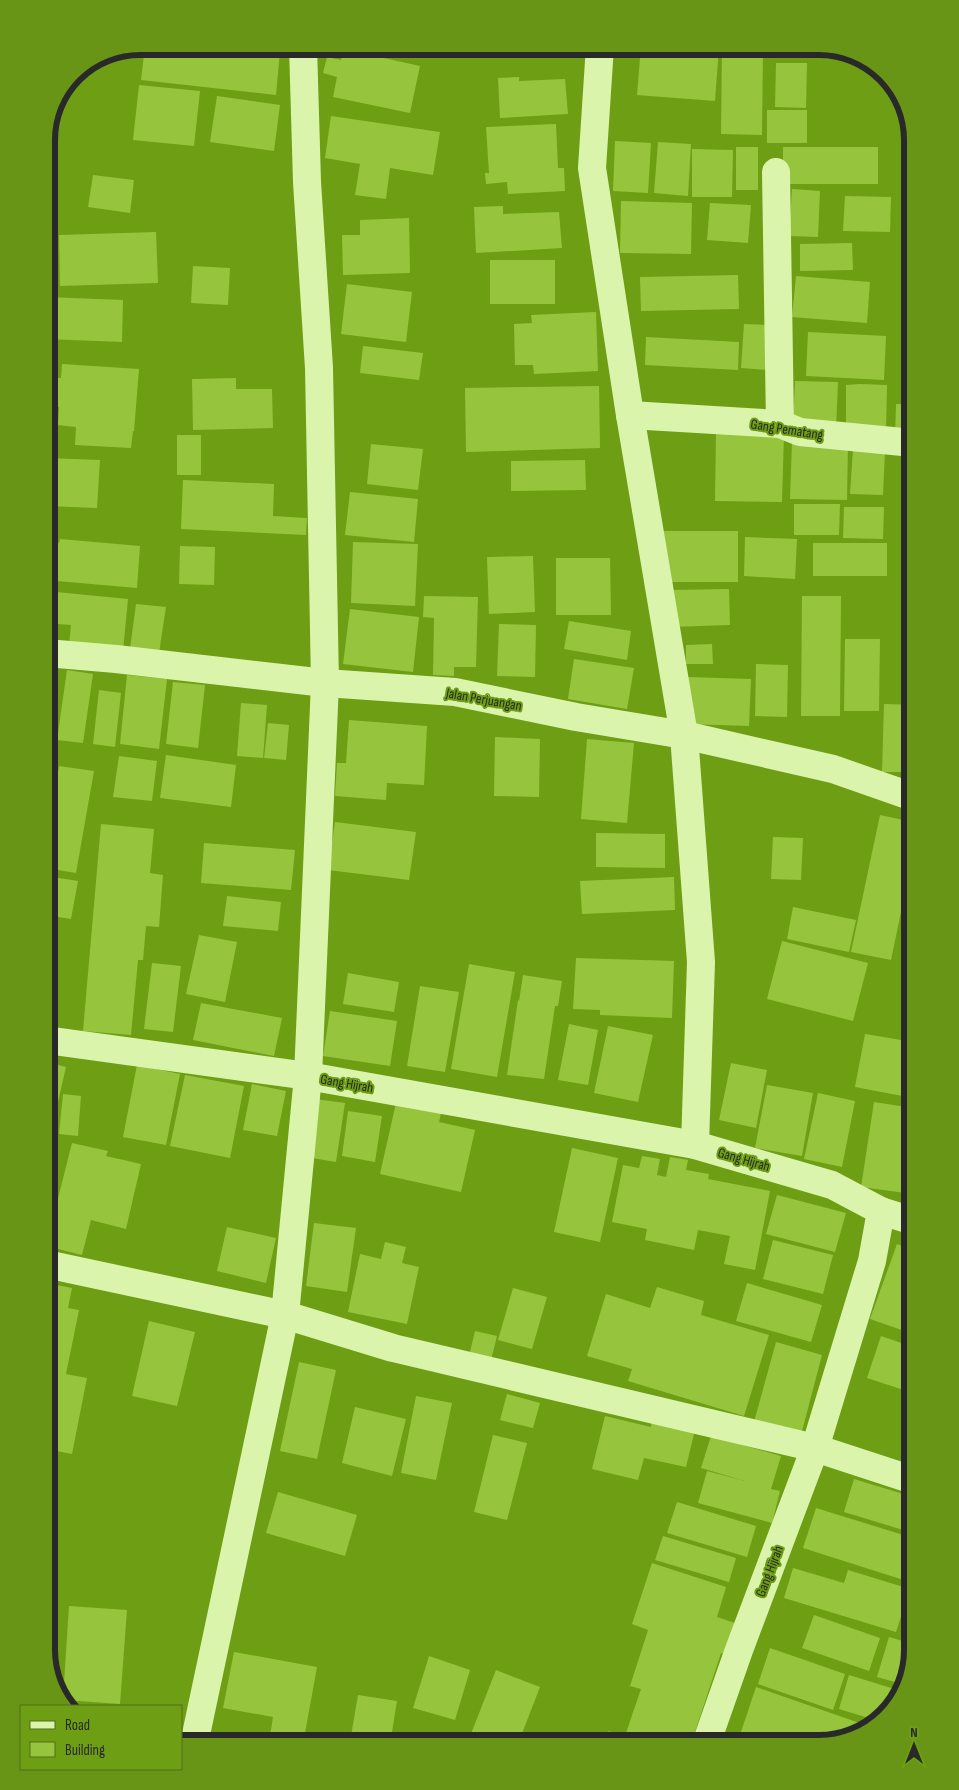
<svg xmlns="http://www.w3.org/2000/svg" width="959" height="1790" viewBox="0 0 959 1790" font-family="'Sofia Sans Condensed',sans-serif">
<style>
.building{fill:#96c53d}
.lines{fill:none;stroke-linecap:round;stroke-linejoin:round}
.street{stroke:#dbf4ac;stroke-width:28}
.labels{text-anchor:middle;stroke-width:4;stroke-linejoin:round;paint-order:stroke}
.street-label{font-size:14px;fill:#292929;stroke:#6d9e14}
.rim{fill:none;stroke:#292929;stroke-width:6}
</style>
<rect width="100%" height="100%" fill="#6d9e14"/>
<!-- building -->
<g class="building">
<polygon points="145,46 236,46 280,51 276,95 141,80"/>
<polygon points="381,46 435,46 433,57"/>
<polygon points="641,46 719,47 715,101 637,95"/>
<polygon points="722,47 763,48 762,135 721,134"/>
<polygon points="343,49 420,66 410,113 333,97 337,77 323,73 327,57 341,60"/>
<polygon points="776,63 807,63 806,108 775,107"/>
<polygon points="519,77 519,81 565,79 568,114 500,118 498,78"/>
<polygon points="139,85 200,91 194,146 133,140"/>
<polygon points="217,96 280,105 274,151 210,142"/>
<rect x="767" y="110" width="40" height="33"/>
<polygon points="331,116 440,132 433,175 390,168 386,199 355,195 360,164 325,158"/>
<polygon points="556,124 558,168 564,168 565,191 508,194 507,182 486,184 485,173 489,173 486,127"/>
<polygon points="615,141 651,143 648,193 613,191"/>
<polygon points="658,142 691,144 688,196 654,193"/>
<rect x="736" y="147" width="22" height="43"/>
<rect x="783" y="147" width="95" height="37"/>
<polygon points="692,149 733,150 732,197 692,197"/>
<polygon points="93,175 134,180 130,213 88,207"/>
<polygon points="792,189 820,191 818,237 789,236"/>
<polygon points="845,196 891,197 890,232 843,231"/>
<rect x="906" y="200" width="7" height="35"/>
<polygon points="621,201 692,203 691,254 620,253"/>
<polygon points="710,203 751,205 748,243 707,240"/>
<polygon points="503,206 503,214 559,212 562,248 476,253 474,207"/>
<polygon points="409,218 410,273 343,275 342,235 360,235 360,220"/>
<polygon points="156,232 158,283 60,286 59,235"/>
<polygon points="852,243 853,270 800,271 800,244"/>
<rect x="490" y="260" width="65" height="44"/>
<polygon points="193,266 230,268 228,305 191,303"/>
<polygon points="738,275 739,309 641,311 640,277"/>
<polygon points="796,276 870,282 867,323 792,317"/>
<polygon points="347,284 412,292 406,342 341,334"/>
<polygon points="46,297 123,300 122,342 46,339"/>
<polygon points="596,312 598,371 534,374 533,365 515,365 514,324 532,323 531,315"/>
<polygon points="744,324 772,325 769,370 741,368"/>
<polygon points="808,332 886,336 884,380 806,376"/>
<polygon points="646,337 739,342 738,370 645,365"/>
<polygon points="363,346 423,353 419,380 360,373"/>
<polygon points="62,364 139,369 134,431 133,431 131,448 75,445 76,427 58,425 59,407 46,406 46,377 61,378"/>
<polygon points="236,378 236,389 272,389 273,428 193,430 192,379"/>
<polygon points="795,381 838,382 836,429 793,428"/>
<polygon points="859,384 887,385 886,431 846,424 846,385"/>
<polygon points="599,386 600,448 466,452 465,388"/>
<polygon points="896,404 913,404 913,440 895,439"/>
<polygon points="716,432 784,434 782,502 715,501"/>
<rect x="177" y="435" width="24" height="40"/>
<polygon points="792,441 848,443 847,500 790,499"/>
<polygon points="371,444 423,449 418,490 367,484"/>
<polygon points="853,449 885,451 883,495 850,494"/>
<polygon points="46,458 100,460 97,508 46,506"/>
<polygon points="585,460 586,490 511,491 511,461"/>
<polygon points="183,480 274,484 273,516 307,518 306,535 181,529"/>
<polygon points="350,492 418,499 414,542 345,535"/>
<polygon points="794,504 840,504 839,535 794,535"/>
<polygon points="844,507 884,507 883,539 843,538"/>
<rect x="663" y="531" width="75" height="51"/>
<polygon points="745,537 797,539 795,579 744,576"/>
<polygon points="60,539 140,546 137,588 57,581 57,577 46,576 46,541 59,543"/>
<polygon points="353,542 418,544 415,606 351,603"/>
<rect x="813" y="543" width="74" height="33"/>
<polygon points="180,546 215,547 214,585 179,584"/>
<polygon points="533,556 535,612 489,614 487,557"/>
<polygon points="556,558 610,558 611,615 556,615"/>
<polygon points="729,589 730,625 671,627 670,590"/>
<polygon points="46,591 128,599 123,651 69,645 71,625 46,623"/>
<polygon points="424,596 478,597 476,667 454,667 454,676 433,675 434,618 423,617"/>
<polygon points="802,596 841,596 840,716 801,716"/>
<polygon points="136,604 166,607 159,653 130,649"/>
<polygon points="350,609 419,617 413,672 343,664"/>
<polygon points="569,621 631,631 627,660 564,649"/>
<polygon points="499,624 536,625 535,677 497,676"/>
<polygon points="845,639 880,639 879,711 844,711"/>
<polygon points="712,644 713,664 686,664 686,645"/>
<polygon points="574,659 634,668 627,709 568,699"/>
<polygon points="756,664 788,665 787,717 755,716"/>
<polygon points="46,669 57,671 47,734 46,734"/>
<polygon points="67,670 93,674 83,743 57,740"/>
<polygon points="127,675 167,679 159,749 120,744"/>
<polygon points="688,677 751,679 749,726 687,724"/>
<polygon points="173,682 205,685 198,748 166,744"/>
<polygon points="99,690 121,693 115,747 93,744"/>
<polygon points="241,703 267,705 263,758 237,756"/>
<polygon points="884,704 913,705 913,772 882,772"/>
<polygon points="349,720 427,726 424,785 387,783 386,800 335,796 337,763 346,763"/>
<polygon points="268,723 289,725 286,760 264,758"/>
<polygon points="495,737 540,739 539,797 494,796"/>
<polygon points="587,739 634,743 627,823 581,819"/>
<polygon points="166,755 236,765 231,807 160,798"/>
<polygon points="119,756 157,761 152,801 113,797"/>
<polygon points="59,766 94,771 76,873 46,868 46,794 54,795"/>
<polygon points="880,815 913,822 913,854 891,960 851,952"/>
<polygon points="335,822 416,832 409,880 328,870"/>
<polygon points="101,824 154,829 150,873 163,875 159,927 146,926 143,960 138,960 131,1035 83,1031"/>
<polygon points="596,833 665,834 665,868 596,867"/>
<polygon points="773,837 803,838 801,880 771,879"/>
<polygon points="204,843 295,850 291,890 201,883"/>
<polygon points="46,876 78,881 71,919 46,915"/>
<polygon points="674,877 675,910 582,914 580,881"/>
<polygon points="227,896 281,902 278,931 223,926"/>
<polygon points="793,907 856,920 849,952 787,939"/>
<polygon points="199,935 237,942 225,1002 186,994"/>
<polygon points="782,941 868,963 853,1021 767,999"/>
<polygon points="576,958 674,961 672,1018 600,1015 600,1010 573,1009"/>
<polygon points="152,963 181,966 173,1032 144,1029"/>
<polygon points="469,964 515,972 497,1077 451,1069"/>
<polygon points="348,973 399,982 394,1012 343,1004"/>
<polygon points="523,975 562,981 558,1006 555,1006 544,1079 507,1075 518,1000 519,1001"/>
<polygon points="420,986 459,992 445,1072 407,1066"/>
<polygon points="201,1003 282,1018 274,1056 193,1040"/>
<polygon points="330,1011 397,1021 390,1066 323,1056"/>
<polygon points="569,1024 598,1030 588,1085 558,1080"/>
<polygon points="608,1026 653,1035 638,1102 594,1093"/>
<polygon points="865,1034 913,1042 913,1098 855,1087"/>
<polygon points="46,1062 66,1067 52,1128 46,1126"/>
<polygon points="731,1063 767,1070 756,1128 719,1120"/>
<polygon points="137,1065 180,1074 166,1145 123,1137"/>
<polygon points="185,1075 244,1086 230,1158 170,1146"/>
<polygon points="252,1084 286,1091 277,1136 243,1130"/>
<polygon points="767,1085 813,1093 802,1156 755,1148"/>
<polygon points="818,1093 855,1101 842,1167 804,1159"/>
<polygon points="63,1094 81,1096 78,1136 59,1134"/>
<polygon points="315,1099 345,1103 336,1162 306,1157"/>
<polygon points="874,1102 913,1108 913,1194 861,1187"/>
<polygon points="396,1103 441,1113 439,1122 475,1130 461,1192 380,1174"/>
<polygon points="348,1111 382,1116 375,1162 342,1156"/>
<polygon points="72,1143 108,1151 106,1156 141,1164 126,1229 91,1220 82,1255 46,1246"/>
<polygon points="572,1148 618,1158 600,1242 554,1232"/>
<polygon points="642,1156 660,1159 657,1175 666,1177 670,1157 688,1160 686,1170 709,1174 708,1179 770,1191 755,1270 724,1264 730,1236 698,1230 694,1250 645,1240 647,1229 612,1222 623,1165 639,1168"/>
<polygon points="777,1195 846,1213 835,1252 766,1234"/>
<polygon points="314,1223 356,1228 347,1292 306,1286"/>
<polygon points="227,1227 276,1238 266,1283 217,1271"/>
<polygon points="773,1240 833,1255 823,1294 763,1279"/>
<polygon points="385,1242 406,1247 402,1263 419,1267 407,1324 348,1312 360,1254 381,1259"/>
<polygon points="897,1244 913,1250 913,1334 870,1319"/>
<polygon points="46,1283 72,1288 68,1308 79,1310 66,1374 87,1378 72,1454 46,1449"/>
<polygon points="747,1283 822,1305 811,1342 736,1321"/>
<polygon points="657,1287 704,1301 701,1315 769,1335 744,1416 628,1381 632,1369 587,1356 606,1294 650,1308"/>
<polygon points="513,1288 547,1297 532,1349 498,1340"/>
<polygon points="149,1321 195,1332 177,1406 132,1396"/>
<polygon points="475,1331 497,1336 491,1360 469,1356"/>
<polygon points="881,1336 913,1347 913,1393 867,1378"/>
<polygon points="776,1342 822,1355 801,1435 754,1422"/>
<polygon points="299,1362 336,1370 317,1459 280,1451"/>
<polygon points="507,1394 540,1403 533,1428 500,1420"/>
<polygon points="416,1396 452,1403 436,1480 401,1473"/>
<polygon points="355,1407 406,1419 392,1476 342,1463"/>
<polygon points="605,1416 651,1427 652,1420 695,1430 686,1467 644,1458 638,1480 592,1469"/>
<polygon points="493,1435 527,1443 507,1520 474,1512"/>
<polygon points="711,1436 781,1456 771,1489 780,1491 772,1523 698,1503 707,1471 745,1481 701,1468"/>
<polygon points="854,1479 913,1497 913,1533 844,1512"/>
<polygon points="278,1492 357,1515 345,1556 266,1533"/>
<polygon points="677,1502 756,1526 747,1557 667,1533"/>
<polygon points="816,1508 913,1538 913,1583 803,1548"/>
<polygon points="663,1536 736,1558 729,1582 655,1560"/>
<polygon points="652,1563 726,1587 717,1617 738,1624 728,1655 721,1653 691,1744 604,1744 608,1731 625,1736 641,1689 630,1686 648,1630 632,1624"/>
<polygon points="793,1568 844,1583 848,1570 910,1589 896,1632 784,1598"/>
<polygon points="912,1596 913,1596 913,1640 901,1637"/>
<polygon points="69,1606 127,1610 120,1704 65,1700 63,1698"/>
<polygon points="814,1615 880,1638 869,1671 802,1648"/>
<polygon points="889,1637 913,1644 913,1650 902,1684 877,1677"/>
<polygon points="770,1648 845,1674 833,1710 758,1684"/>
<polygon points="234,1652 317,1667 303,1744 269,1742 273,1717 223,1708"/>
<polygon points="429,1656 470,1670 455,1720 413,1708"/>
<polygon points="496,1670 540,1687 518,1744 467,1744"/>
<polygon points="849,1675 901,1691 897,1702 875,1720 839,1709"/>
<polygon points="756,1687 868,1726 855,1737 819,1744 774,1744 741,1732"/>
<polygon points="358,1695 397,1701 390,1744 361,1744 350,1742"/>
</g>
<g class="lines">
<!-- street -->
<g class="street">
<polyline points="600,46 592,168 630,415 684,735 701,962 695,1145"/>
<polyline points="776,172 780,424"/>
<polyline points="630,415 780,424 800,432 913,443"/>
<polyline points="46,653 116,659 325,683 455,692 576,717 684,735 833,769 913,797"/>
<polyline points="46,1040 308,1076 695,1145 832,1185 881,1211 913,1221"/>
<polyline points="46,1264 285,1315 393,1348 815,1448 913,1480"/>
<polyline points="194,1744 285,1315 308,1076 325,683 319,368 307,182 303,46"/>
<polyline points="706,1744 739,1650 815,1448 872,1261 881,1211"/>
</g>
</g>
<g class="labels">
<!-- street labels -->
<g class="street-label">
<text transform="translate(787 429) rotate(9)" y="5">Gang Pematang</text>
<text transform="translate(484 699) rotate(10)" y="5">Jalan Perjuangan</text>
<text transform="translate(347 1083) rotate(10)" y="5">Gang Hijrah</text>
<text transform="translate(744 1159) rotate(16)" y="5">Gang Hijrah</text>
<text transform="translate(769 1571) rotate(-69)" y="5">Gang Hijrah</text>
</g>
</g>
<!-- crop -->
<path d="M0 0H959V1790H0ZM140 55H819A85 85 0 0 1 904 140V1650A85 85 0 0 1 819 1735H140A85 85 0 0 1 55 1650V140A85 85 0 0 1 140 55Z" fill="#689516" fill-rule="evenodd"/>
<path class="rim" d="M140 55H819A85 85 0 0 1 904 140V1650A85 85 0 0 1 819 1735H140A85 85 0 0 1 55 1650V140A85 85 0 0 1 140 55Z"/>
<!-- legend -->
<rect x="20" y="1705" width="162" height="65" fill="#6d9e14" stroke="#526f1c"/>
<rect x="30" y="1721" width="25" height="8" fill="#dbf4ac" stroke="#526f1c"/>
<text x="65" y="1730" font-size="15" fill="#292929">Road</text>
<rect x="30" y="1742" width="25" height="15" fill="#96c53d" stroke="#526f1c"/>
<text x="65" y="1755" font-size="15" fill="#292929">Building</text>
<!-- north arrow -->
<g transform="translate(914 1745)" stroke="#6d9e14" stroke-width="4" paint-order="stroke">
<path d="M0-4L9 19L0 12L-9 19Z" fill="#292929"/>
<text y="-8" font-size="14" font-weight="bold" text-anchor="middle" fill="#292929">N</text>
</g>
</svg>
